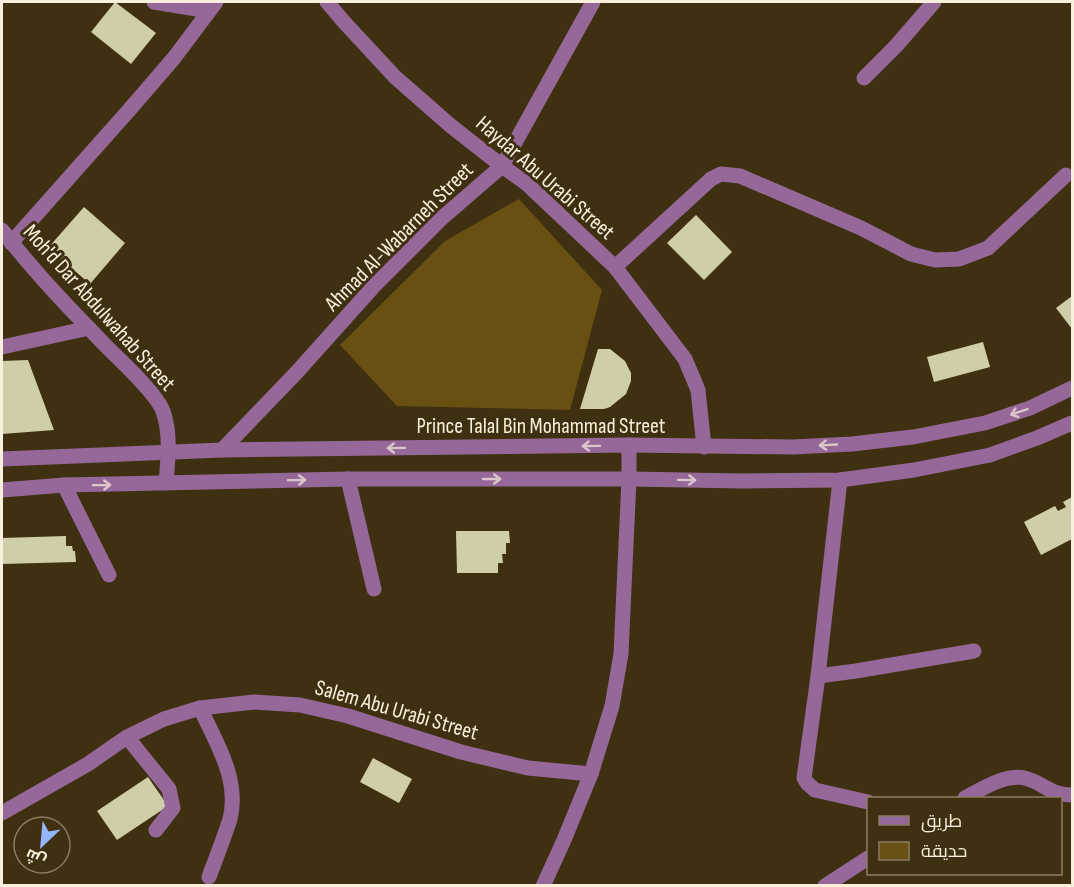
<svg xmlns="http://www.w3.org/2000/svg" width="1074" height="887" viewBox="0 0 1074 887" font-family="'Sofia Sans Condensed',Cairo,sans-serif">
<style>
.green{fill:#684f12}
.building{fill:#d0cea8}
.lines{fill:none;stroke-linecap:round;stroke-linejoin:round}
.minor{stroke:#966899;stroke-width:15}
.oneway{stroke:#dbc6c9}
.labels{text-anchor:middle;stroke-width:6;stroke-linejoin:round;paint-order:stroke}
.street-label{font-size:22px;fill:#f8efdd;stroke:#3f3011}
</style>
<rect width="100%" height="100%" fill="#3f3011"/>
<!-- green -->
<polygon class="green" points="519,199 602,290 570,410 397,406 340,345 445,241"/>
<!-- building -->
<g class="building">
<polygon points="115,2 156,33 131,64 91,32"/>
<polygon points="84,207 125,243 90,284 48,248"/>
<polygon points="696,215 732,252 704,280 667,243"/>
<polygon points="1072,296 1072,329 1056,308"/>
<polygon points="983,342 990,367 934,382 927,357"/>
<polygon points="598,349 610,349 625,361 631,373 631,381 626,394 610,407 604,409 580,409"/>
<polygon points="28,360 54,430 2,434 2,361"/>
<polygon points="1072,497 1072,539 1041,555 1024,522 1055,506 1058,511 1066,507 1063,502"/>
<polygon points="456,531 509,531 510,543 506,543 506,554 502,554 503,563 498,563 498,573 457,573"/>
<polygon points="66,536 66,546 72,546 73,551 75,551 76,562 2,564 2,538"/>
<polygon points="373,758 412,779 399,803 360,782"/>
<polygon points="148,777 168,806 117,840 97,811"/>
</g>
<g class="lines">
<!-- minor -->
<g class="minor">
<polyline points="154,2 209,11"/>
<polyline points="327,2 344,22 395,77 451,126 502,166 527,184 615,267 685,359 698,390 704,447"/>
<polyline points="864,78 896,46 934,2"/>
<path d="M2 230C34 272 72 311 109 349 123 363 156 393 163 411 171 434 168 459 166 483"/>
<polyline points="11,243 130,109 174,58 216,2"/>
<polyline points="615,267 711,179 721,174 740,176 861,228 911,254 935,260 959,259 988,248 1066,175"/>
<polyline points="2,347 89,328"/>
<polyline points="222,450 297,372 374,286 442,218 502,166 593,2"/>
<polyline points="2,459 222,450 629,445 793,447 852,444 913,437 985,423 1030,408 1072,388"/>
<polyline points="348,479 374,589"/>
<polyline points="840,480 818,676 804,778 807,783 815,790 868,802"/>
<polyline points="64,485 109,575"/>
<polyline points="2,490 64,485 348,479 629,479 743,481 840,480 914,470 990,455 1037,438 1072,423"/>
<polyline points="818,676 856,671 974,651"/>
<path d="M200 708C216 742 240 780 230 819 224 838 216 858 209 877"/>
<polyline points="127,737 169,789 173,808 156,830"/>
<path d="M965 798C982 789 1007 772 1028 779 1046 785 1051 795 1072 795"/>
<polyline points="2,813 88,764 127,737 164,719 200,708 254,702 300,705 348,716 461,752 528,768 591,774"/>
<polyline points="543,886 564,840 591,774 612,706 621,654 629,479 629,445"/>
<polyline points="825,886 868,858"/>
</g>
</g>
<!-- one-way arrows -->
<defs><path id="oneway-shaft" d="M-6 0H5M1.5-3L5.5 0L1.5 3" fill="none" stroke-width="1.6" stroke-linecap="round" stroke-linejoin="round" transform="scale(1.5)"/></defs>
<g class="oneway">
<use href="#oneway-shaft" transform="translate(1019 412) rotate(161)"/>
<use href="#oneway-shaft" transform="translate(828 445) rotate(177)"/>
<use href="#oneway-shaft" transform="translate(591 446) rotate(179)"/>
<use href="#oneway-shaft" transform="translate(396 448) rotate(179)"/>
<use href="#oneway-shaft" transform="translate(492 479)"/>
<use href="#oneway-shaft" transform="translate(297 480) rotate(-1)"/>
<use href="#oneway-shaft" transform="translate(687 480) rotate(1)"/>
<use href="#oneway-shaft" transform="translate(102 485) rotate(-1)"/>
</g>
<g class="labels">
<!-- street labels -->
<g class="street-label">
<text transform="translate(546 177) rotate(41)" y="8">Haydar Abu Urabi Street</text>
<text transform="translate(398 236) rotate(-45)" y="8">Ahmad Al-Wabarneh Street</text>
<text transform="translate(100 307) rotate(48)" y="8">Moh'd Dar Abdulwahab Street</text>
<text x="541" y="433">Prince Talal Bin Mohammad Street</text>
<text transform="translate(397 709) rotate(16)" y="8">Salem Abu Urabi Street</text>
</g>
</g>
<!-- border -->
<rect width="1074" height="887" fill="none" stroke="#f8efdd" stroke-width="6"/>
<!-- legend -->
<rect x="867" y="797" width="195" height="78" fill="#3f3011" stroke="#897c63" stroke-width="1.5"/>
<rect x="879" y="816" width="30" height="9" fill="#966899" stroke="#897c63" stroke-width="1.5"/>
<text x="921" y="827" font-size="18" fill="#f8efdd">طريق</text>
<rect x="879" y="842" width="30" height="18" fill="#684f12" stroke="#897c63" stroke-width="1.5"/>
<text x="921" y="857" font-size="18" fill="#f8efdd">حديقة</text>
<!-- north arrow -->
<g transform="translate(42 845) rotate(206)"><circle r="28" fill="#3f3011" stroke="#897c63" stroke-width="1.5"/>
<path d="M0-4.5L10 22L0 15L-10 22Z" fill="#95b6fd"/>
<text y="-9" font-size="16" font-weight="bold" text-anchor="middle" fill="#f8efdd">ش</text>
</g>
</svg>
